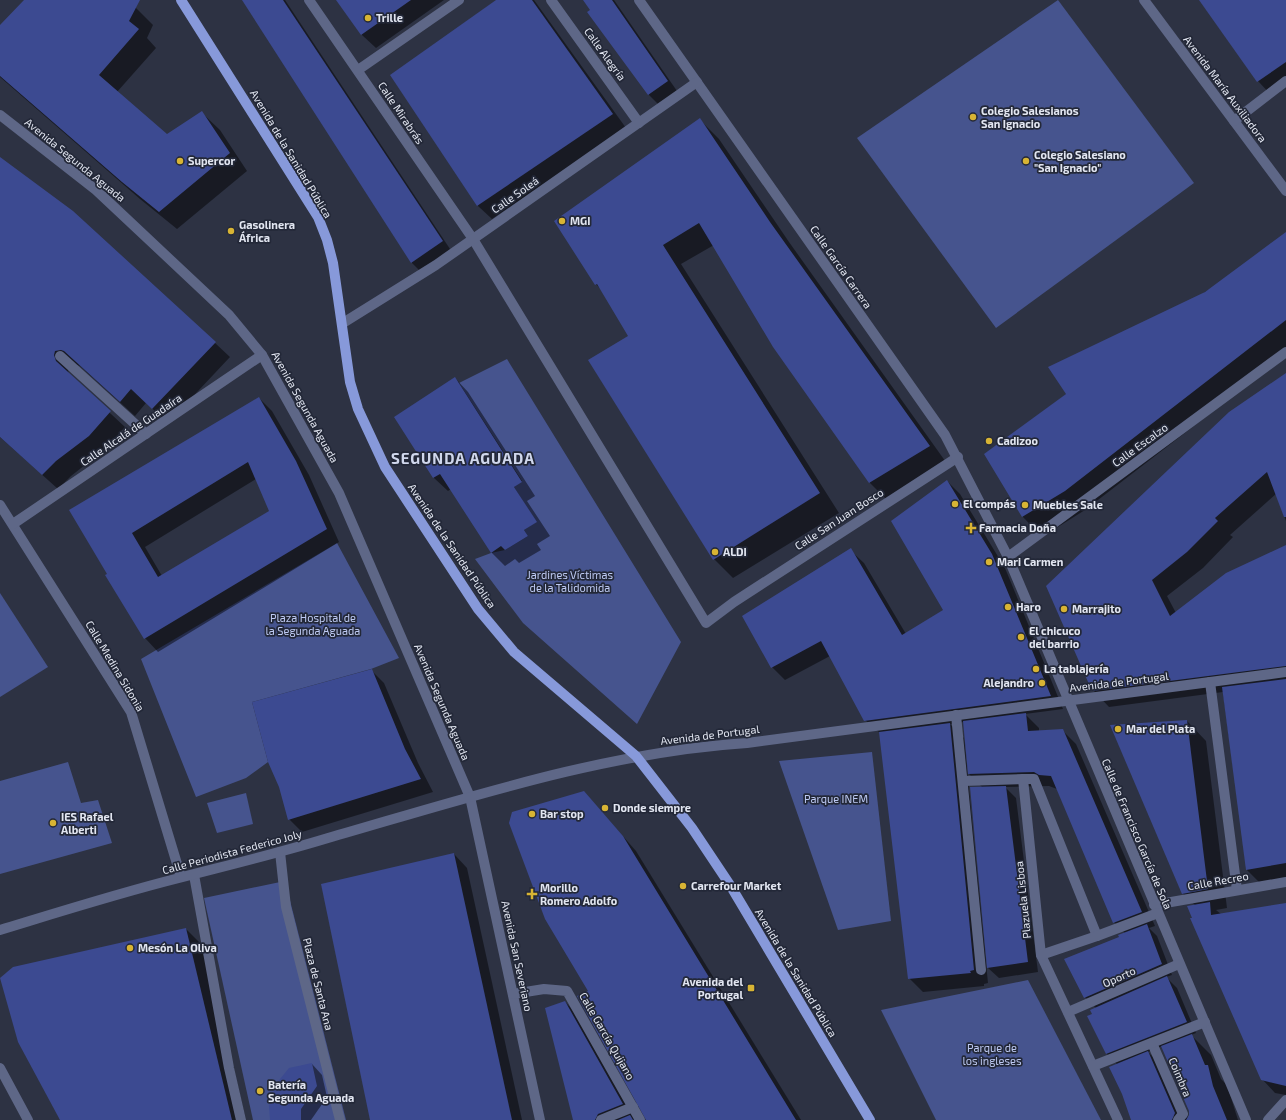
<svg xmlns="http://www.w3.org/2000/svg" width="1286" height="1120" viewBox="0 0 1286 1120" font-family="'Exo 2',sans-serif">
<style>
.green{fill:#46548e}
.shadow{fill:#0007;fill-rule:evenodd}
.building{fill:#3c4a91;fill-rule:evenodd}
.lines{fill:none;stroke-linecap:round;stroke-linejoin:round}
.minor{stroke:#5e6787;stroke-width:10}
.major{stroke:#8799da;stroke-width:10}
.poi-dot{fill:#d8b434;stroke:#232838;stroke-width:1.5}
.labels{text-anchor:middle;stroke-width:3.5;stroke-linejoin:round;paint-order:stroke}
.poi-label{font-size:11px;font-weight:bold;fill:#e2e6f1;stroke:#232838;text-anchor:start}
.street-label{font-size:11px;fill:#e2e6f1;stroke:#232838}
.park-label{font-size:11px;fill:#becaf3;stroke:#232838}
.district-label{font-size:15px;font-weight:bold;letter-spacing:1px;fill:#d0d7ec;stroke:#232838}
</style>
<rect width="100%" height="100%" fill="#2d3243"/>
<!-- green -->
<g class="green">
<polygon points="1058,0 1194,183 996,328 857,138"/>
<polygon points="507,359 681,642 637,724 523,623 475,559 491,553 505,550 528,536 524,530 536,522 514,487 522,481 459,383"/>
<polygon points="337,543 399,658 371,669 252,702 268,762 246,778 196,797 141,659"/>
<polygon points="0,593 48,667 0,697"/>
<polygon points="872,752 891,921 838,930 779,761"/>
<polygon points="68,762 81,803 98,800 112,843 0,874 0,781"/>
<polygon points="246,793 253,824 217,833 207,803"/>
<polygon points="285,881 346,1120 253,1120 204,898"/>
<polygon points="1028,980 1101,1120 936,1120 881,1010"/>
</g>
<!-- shadow -->
<g class="shadow">
<polygon points="25,0 128,0 153,25 147,38 156,48 117,92 167,135 202,113 220,130 247,171 177,229 140,199 0,77 0,27"/>
<polygon points="243,0 285,0 452,252 422,273 412,263"/>
<polygon points="338,0 444,0 376,48 362,35"/>
<polygon points="497,0 534,0 626,128 492,219 478,206 392,75"/>
<polygon points="585,0 614,0 677,91 658,104 649,95"/>
<polygon points="1200,0 1286,0 1286,85 1271,95 1258,81"/>
<polygon points="700,120 719,139 789,242 948,465 889,502 870,483 774,346 714,245 681,264 839,513 733,578 714,559 629,336 604,293 596,284"/>
<polygon points="0,158 215,343 230,357 168,423 146,403 135,416 80,366 73,364 68,370 69,375 125,427 104,450 71,476 58,489 0,437"/>
<polygon points="1286,244 1286,355 1085,510 1042,537 1023,517 985,454 1205,292"/>
<polygon points="1286,374 1286,521 1276,494 1230,535 1233,537 1203,568 1167,596 1176,613 1286,546 1286,879 1260,883 1247,870 1223,692 1109,707 1093,690 1047,586"/>
<polygon points="455,378 468,392 535,496 527,501 550,536 537,544 541,550 519,563 515,559 505,566 491,552 451,489 448,491 434,478 395,417"/>
<path d="M259 398 272 411 309 475 339 542 158 652 145 638 71 511ZM256 479 270 511 162 576 145 547Z"/>
<polygon points="947,481 960,494 1005,568 1063,709 1025,714 1039,728 1039,731 1062,730 1076,744 1155,926 1149,928 1157,936 1172,975 1166,977 1177,988 1196,1033 1191,1035 1211,1055 1221,1079 1227,1085 1238,1120 1197,1120 1162,1046 1148,1052 1168,1072 1189,1120 1132,1120 1117,1064 1106,1053 1093,1015 1096,1008 1085,997 1125,933 1114,922 1057,789 1049,786 1005,787 1016,798 1038,972 999,978 988,968 983,788 969,774 964,722 950,724 964,738 988,983 984,984 984,986 923,992 909,978 880,733 865,720 830,656 785,680 772,667 850,550 864,563 906,634 944,610"/>
<polygon points="371,670 384,683 418,763 433,792 302,832 289,819 280,786"/>
<polygon points="1187,721 1206,741 1227,908 1216,910 1221,914 1286,904 1286,1095 1275,1093 1262,1079 1193,919 1195,905 1182,893"/>
<polygon points="584,792 636,851 801,1120 647,1120 590,992"/>
<polygon points="454,854 467,868 522,1120 371,1120"/>
<polygon points="186,929 205,948 246,1120 61,1120"/>
<polygon points="565,1002 578,1015 636,1118 633,1120 574,1120"/>
<polygon points="312,1064 322,1075 327,1097 311,1120 271,1120"/>
</g>
<!-- building -->
<g class="building">
<polygon points="24,0 140,0 129,21 139,29 99,75 167,134 202,111 230,153 159,212 122,182 0,76 0,25"/>
<polygon points="242,0 283,0 443,241 411,263"/>
<polygon points="336,0 411,0 361,35"/>
<polygon points="496,0 532,0 613,114 477,206 390,75"/>
<polygon points="583,0 612,0 668,81 648,95 587,12 590,10"/>
<polygon points="1199,0 1286,0 1286,62 1257,82"/>
<polygon points="700,118 770,222 930,446 869,483 773,347 699,223 663,245 820,493 713,560 588,360 628,336 597,284 595,285 554,221"/>
<polygon points="0,157 73,211 216,342 152,409 131,389 120,402 64,351 61,350 55,351 54,355 56,361 111,411 89,436 56,461 42,475 0,437"/>
<polygon points="1286,232 1286,320 1065,491 1022,517 984,454 1066,394 1048,367 1205,292"/>
<polygon points="1286,373 1286,517 1284,517 1267,472 1215,518 1218,521 1187,552 1152,580 1170,616 1226,573 1286,545 1286,666 1092,691 1046,586 1229,412"/>
<polygon points="455,377 522,482 514,487 537,522 524,530 528,536 505,550 501,546 491,553 440,474 433,478 394,417"/>
<path d="M259 397 296 461 327 529 144 639 105 575 107 574 69 510ZM248 462 269 511 158 577 132 533Z"/>
<polygon points="947,480 992,554 1051,696 864,721 821,641 771,668 742,616 851,548 902,635 943,610 891,521"/>
<polygon points="372,669 405,749 421,779 288,820 279,787 268,762 252,702"/>
<polygon points="1286,679 1286,863 1246,870 1222,687"/>
<polygon points="1026,713 1028,731 1063,729 1142,912 1113,923 1051,776 1039,775 1034,772 968,774 963,721"/>
<polygon points="1187,720 1208,889 1182,894 1110,725"/>
<polygon points="950,723 974,970 970,971 971,973 908,979 879,732"/>
<polygon points="1006,786 1028,962 987,968 970,787"/>
<polygon points="584,791 623,836 796,1120 646,1120 577,996 588,991 545,919 509,823 512,812"/>
<polygon points="454,853 512,1120 370,1120 321,884"/>
<polygon points="1210,902 1211,915 1286,903 1286,1086 1261,1080 1190,918 1192,918 1187,906"/>
<polygon points="1147,924 1162,964 1084,998 1064,959 1119,937 1118,935"/>
<polygon points="186,928 232,1120 60,1120 18,1042 0,978 13,967"/>
<polygon points="1167,976 1187,1022 1106,1054 1087,1016 1092,1014 1090,1010"/>
<polygon points="565,1001 623,1104 598,1114 595,1120 573,1120 545,1008"/>
<polygon points="1192,1034 1205,1065 1208,1065 1213,1086 1227,1120 1186,1120 1189,1115 1189,1111 1161,1046"/>
<polygon points="1148,1051 1175,1113 1172,1120 1131,1120 1122,1094 1109,1067"/>
<polygon points="312,1063 317,1086 301,1109 301,1120 270,1120 269,1106 276,1084 289,1068"/>
<polygon points="630,1115 633,1120 618,1120"/>
</g>
<g class="lines">
<!-- minor -->
<g class="minor">
<polyline points="309,0 473,239 706,623 734,602 958,457"/>
<polyline points="551,0 639,123"/>
<polyline points="639,0 945,435 1008,557 1246,1120"/>
<polyline points="1144,0 1286,191"/>
<polyline points="358,70 459,0"/>
<polyline points="0,115 96,190 229,315 262,355 339,493 470,797 540,1120"/>
<polyline points="1234,121 1286,81"/>
<polyline points="343,323 436,265 697,82"/>
<polyline points="60,356 146,434"/>
<polyline points="0,505 131,712 181,877"/>
<polyline points="13,524 262,355"/>
<polyline points="1008,557 1286,352"/>
<polyline points="1210,682 1237,890"/>
<polyline points="956,715 981,970"/>
<polyline points="1023,779 1034,779 1097,936"/>
<polyline points="963,781 1023,779 1041,955 1118,1120"/>
<polyline points="280,852 286,907 340,1120"/>
<polyline points="194,875 229,1068 241,1120"/>
<polyline points="1154,905 1286,882"/>
<path d="M0 930C59 912 119 893 179 878 229 865 279 853 328 838 464 799 606 752 747 743L1286 672"/>
<polyline points="1041,955 1097,936 1158,913"/>
<polyline points="513,994 544,989 567,991 640,1120"/>
<polyline points="1068,1012 1179,964"/>
<polyline points="1152,1043 1183,1114 1178,1120"/>
<polyline points="1093,1066 1205,1022"/>
<polyline points="0,1068 28,1120"/>
<polyline points="601,1120 633,1107"/>
<polyline points="1268,1120 1286,1100"/>
</g>
<!-- major -->
<polyline class="major" points="181,0 318,217 327,240 333,263 350,382 358,409 385,467 478,609 514,652 636,756 692,828 730,885 870,1120"/>
</g>
<!-- markers -->
<g class="poi-dot">
<circle cx="368" cy="18" r="4"/>
<circle cx="973" cy="117" r="4"/>
<circle cx="180" cy="161" r="4"/>
<circle cx="1026" cy="161" r="4"/>
<circle cx="562" cy="221" r="4"/>
<circle cx="231" cy="231" r="4"/>
<circle cx="989" cy="441" r="4"/>
<circle cx="955" cy="504" r="4"/>
<circle cx="1025" cy="505" r="4"/>
<path d="M969 522h4v4h4v4h-4v4h-4v-4h-4v-4h4z"/>
<circle cx="715" cy="552" r="4"/>
<circle cx="989" cy="562" r="4"/>
<circle cx="1008" cy="607" r="4"/>
<circle cx="1064" cy="609" r="4"/>
<circle cx="1021" cy="637" r="4"/>
<circle cx="1036" cy="669" r="4"/>
<circle cx="1042" cy="683" r="4"/>
<circle cx="1118" cy="729" r="4"/>
<circle cx="605" cy="808" r="4"/>
<circle cx="532" cy="814" r="4"/>
<circle cx="53" cy="823" r="4"/>
<circle cx="683" cy="886" r="4"/>
<path d="M530 888h4v4h4v4h-4v4h-4v-4h-4v-4h4z"/>
<circle cx="130" cy="948" r="4"/>
<rect x="747" y="984" width="8" height="8" rx="2"/>
<circle cx="260" cy="1091" r="4"/>
</g>
<g class="labels">
<!-- poi labels -->
<g class="poi-label">
<text x="376" y="22">Trille</text>
<text x="981" y="115">Colegio Salesianos<tspan x="981" dy="13">San Ignacio</tspan></text>
<text x="1034" y="159">Colegio Salesiano<tspan x="1034" dy="13">"San Ignacio"</tspan></text>
<text x="188" y="165">Supercor</text>
<text x="570" y="225">MGI</text>
<text x="239" y="229">Gasolinera<tspan x="239" dy="13">África</tspan></text>
<text x="997" y="445">Cadizoo</text>
<text x="963" y="508">El compás</text>
<text x="1033" y="509">Muebles Sale</text>
<text x="979" y="532">Farmacia Doña</text>
<text x="723" y="556">ALDI</text>
<text x="997" y="566">Mari Carmen</text>
<text x="1016" y="611">Haro</text>
<text x="1072" y="613">Marrajito</text>
<text x="1029" y="635">El chicuco<tspan x="1029" dy="13">del barrio</tspan></text>
<text x="1044" y="673">La tablajería</text>
<text x="1034" y="687" text-anchor="end">Alejandro</text>
<text x="1126" y="733">Mar del Plata</text>
<text x="613" y="812">Donde siempre</text>
<text x="540" y="818">Bar stop</text>
<text x="61" y="821">IES Rafael<tspan x="61" dy="13">Alberti</tspan></text>
<text x="691" y="890">Carrefour Market</text>
<text x="540" y="892">Morillo<tspan x="540" dy="13">Romero Adolfo</tspan></text>
<text x="138" y="952">Mesón La Oliva</text>
<text x="743" y="986" text-anchor="end">Avenida del<tspan x="743" dy="13">Portugal</tspan></text>
<text x="268" y="1089">Batería<tspan x="268" dy="13">Segunda Aguada</tspan></text>
</g>
<!-- street labels -->
<g class="street-label">
<text transform="translate(605 54) rotate(54)" y="4">Calle Alegría</text>
<text transform="translate(1225 89) rotate(53)" y="4">Avenida María Auxiliadora</text>
<text transform="translate(401 113) rotate(56)" y="4">Calle Mirabrás</text>
<text transform="translate(291 154) rotate(59)" y="4">Avenida de la Sanidad Pública</text>
<text transform="translate(75 160) rotate(39)" y="4">Avenida Segunda Aguada</text>
<text transform="translate(515 195) rotate(-35)" y="4">Calle Soleá</text>
<text transform="translate(841 267) rotate(55)" y="4">Calle García Carrera</text>
<text transform="translate(305 407) rotate(61)" y="4">Avenida Segunda Aguada</text>
<text transform="translate(131 430) rotate(-34)" y="4">Calle Alcalá de Guadaíra</text>
<text transform="translate(1140 445) rotate(-36)" y="4">Calle Escalzo</text>
<text transform="translate(839 519) rotate(-33)" y="4">Calle San Juan Bosco</text>
<text transform="translate(452 546) rotate(56)" y="4">Avenida de la Sanidad Pública</text>
<text transform="translate(115 666) rotate(59)" y="4">Calle Medina Sidonia</text>
<text transform="translate(1119 682) rotate(-7)" y="4">Avenida de Portugal</text>
<text transform="translate(442 702) rotate(67)" y="4">Avenida Segunda Aguada</text>
<text transform="translate(710 735) rotate(-7)" y="4">Avenida de Portugal</text>
<text transform="translate(1137 834) rotate(67)" y="4">Calle de Francisco García de Sola</text>
<text transform="translate(232 852) rotate(-15)" y="4">Calle Periodista Federico Joly</text>
<text transform="translate(1218 881) rotate(-10)" y="4">Calle Recreo</text>
<text transform="translate(1023 900) rotate(-96)" y="4">Plazuela Lisboa</text>
<text transform="translate(517 956) rotate(78)" y="4">Avenida San Severiano</text>
<text transform="translate(796 973) rotate(59)" y="4">Avenida de la Sanidad Pública</text>
<text transform="translate(1119 977) rotate(-24)" y="4">Oporto</text>
<text transform="translate(318 984) rotate(76)" y="4">Plaza de Santa Ana</text>
<text transform="translate(607 1036) rotate(60)" y="4">Calle García Quijano</text>
<text transform="translate(1180 1077) rotate(67)" y="4">Coimbra</text>
</g>
<!-- park labels -->
<g class="park-label">
<text x="570" y="579">Jardines Víctimas<tspan x="570" dy="13">de la Talidomida</tspan></text>
<text x="313" y="622">Plaza Hospital de<tspan x="313" dy="13">la Segunda Aguada</tspan></text>
<text x="836" y="803">Parque INEM</text>
<text x="992" y="1052">Parque de<tspan x="992" dy="13">los ingleses</tspan></text>
</g>
<!-- district labels -->
<g class="district-label">
<text x="463" y="464">SEGUNDA AGUADA</text>
</g>
</g>
</svg>
